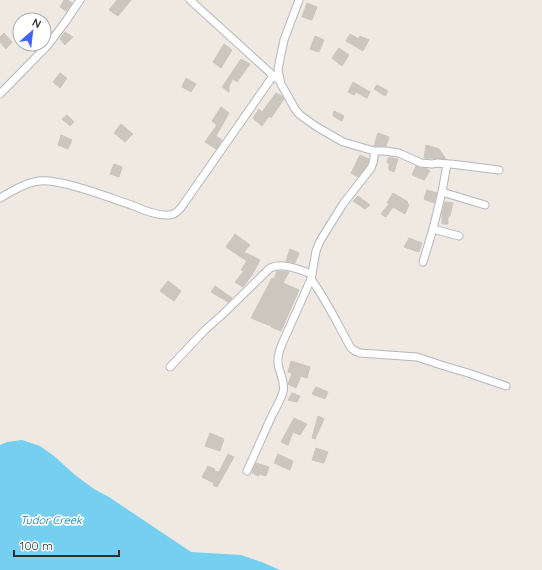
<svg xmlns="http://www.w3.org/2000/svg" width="542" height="570" viewBox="0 0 542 570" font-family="Quicksand,sans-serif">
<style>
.water{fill:#75cff0}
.building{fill:#cbc7bf;stroke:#cbc5ba}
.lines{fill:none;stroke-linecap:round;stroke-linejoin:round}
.street-casing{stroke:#b4b7c1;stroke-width:9}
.street{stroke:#fff;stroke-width:7}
.labels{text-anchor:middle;stroke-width:3.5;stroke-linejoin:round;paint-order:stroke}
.water-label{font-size:11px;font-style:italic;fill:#0d6fa3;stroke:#fff}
</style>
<rect width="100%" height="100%" fill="#efe9e1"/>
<!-- water -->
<polygon class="water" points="22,440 40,446 54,456 75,475 94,489 109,497 191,552 241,555 264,563 280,570 0,570 0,445 7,442"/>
<!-- building -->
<g class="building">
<polygon points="64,0 68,0 72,3 66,11 60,7"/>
<polygon points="117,0 131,0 118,16 109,10"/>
<polygon points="307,3 317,7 312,20 302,17"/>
<polygon points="65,32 73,37 65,45 60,39"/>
<polygon points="4,33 12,42 6,49 0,42 0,37"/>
<polygon points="350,34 359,39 360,36 369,40 363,51 346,41"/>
<polygon points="315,36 324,40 319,52 310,49"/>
<polygon points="224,44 232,50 221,68 213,62"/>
<polygon points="339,48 349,55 342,66 332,58"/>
<polygon points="241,59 250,64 237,82 233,79 229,86 229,92 222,87"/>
<polygon points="60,73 67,78 60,88 53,82"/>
<polygon points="186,78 196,84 191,92 182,87"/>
<polygon points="353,82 370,92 367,98 356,92 354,95 348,92"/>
<polygon points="377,85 388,91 385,96 374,89"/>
<polygon points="276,93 283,97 284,99 271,118 269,116 262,126 253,118 259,109 262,112"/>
<polygon points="221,107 229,113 216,136 222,140 216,149 205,142 217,125 212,121"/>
<polygon points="334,111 344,116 342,121 333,116"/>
<polygon points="67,115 74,122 70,126 62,119"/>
<polygon points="121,124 133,134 125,142 114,133"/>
<polygon points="378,133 389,137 386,146 374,146"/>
<polygon points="61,135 72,140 68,149 58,145"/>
<polygon points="426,145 439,149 446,159 424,158"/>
<polygon points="360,155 369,159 367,165 358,177 351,173"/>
<polygon points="389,157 398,159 394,172 389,170 389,164 387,162"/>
<polygon points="114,164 122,167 119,177 110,174"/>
<polygon points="416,166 420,168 426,168 430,171 424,180 412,175"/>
<polygon points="427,190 437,193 434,203 424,199"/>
<polygon points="393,193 408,202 407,203 409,205 405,214 393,207 386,217 381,214 389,204 387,203"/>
<polygon points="358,196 370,205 365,209 353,201"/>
<polygon points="445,202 453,203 450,216 448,216 448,224 442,224 442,214"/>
<polygon points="235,234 250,245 244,252 260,260 252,275 243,287 235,282 244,271 241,270 247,261 226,247"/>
<polygon points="409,238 422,243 419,252 404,247"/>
<polygon points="290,249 299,253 295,263 286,261"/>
<polygon points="277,271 289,272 283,283 299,290 281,331 271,327 271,326 251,318 272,278 274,279"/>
<polygon points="168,281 181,291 174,301 160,291"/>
<polygon points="215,286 232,298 228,302 211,292"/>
<polygon points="291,361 310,367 307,378 301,376 296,388 288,384 292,373 288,372"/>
<polygon points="316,387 328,392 325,399 312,394"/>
<polygon points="292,393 300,396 297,402 288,400"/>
<polygon points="318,416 324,419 315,439 312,438"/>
<polygon points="294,418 307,424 300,435 293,432 288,445 281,442"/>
<polygon points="210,433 224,439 220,451 205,446"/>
<polygon points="316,448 328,452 324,463 312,460"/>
<polygon points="228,454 234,457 217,487 213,485 214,483 202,477 208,466 215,469 214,471 219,472"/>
<polygon points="278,454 293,461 290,470 274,463"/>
<polygon points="256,463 269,467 266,476 259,474 259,476 252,473"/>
</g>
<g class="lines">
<!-- street casing -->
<g class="street-casing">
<g id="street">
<polyline points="190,0 277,79"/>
<polyline points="0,94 48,45 66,21 80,0"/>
<polyline points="374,151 385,151 399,153 421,163 432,164 438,163 447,164 442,192 433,229 423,262"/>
<polyline points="447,164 451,164 499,170"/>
<polyline points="442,192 485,205"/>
<path d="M0 198C12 191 25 183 39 181 47 180 54 182 61 183 86 188 110 198 134 206 143 210 159 216 169 215 176 215 182 207 185 202L273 76"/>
<polyline points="433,229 459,236"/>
<path d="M311 279C327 301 338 325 351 348L355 351 360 353 417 357 441 365 468 373 506 386"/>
<path d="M170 367 205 330 223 314 270 268C284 262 299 270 312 274"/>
<path d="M247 471C255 454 262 437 270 420 274 411 280 402 283 392 286 380 277 371 278 359 278 354 280 349 282 344L311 279 316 251 320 241 343 204 371 168C374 162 375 158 374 151L343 142 317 127 300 115 295 109 281 84 278 70 280 59 284 40 299 0"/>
</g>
</g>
<!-- street -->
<use href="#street" class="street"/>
</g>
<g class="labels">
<!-- water labels -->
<g class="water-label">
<text x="51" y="524">Tudor Creek</text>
</g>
</g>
<!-- north arrow -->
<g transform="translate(32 32) rotate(28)"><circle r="19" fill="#ffffff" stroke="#ababab"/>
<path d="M0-3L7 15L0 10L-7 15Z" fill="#4264fb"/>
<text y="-6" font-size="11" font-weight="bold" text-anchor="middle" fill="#2e2e2e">N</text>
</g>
<!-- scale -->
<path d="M14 550v6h105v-6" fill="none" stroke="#2e2e2e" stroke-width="2"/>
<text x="20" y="550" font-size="12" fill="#2e2e2e" stroke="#ffffff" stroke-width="3" paint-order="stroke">100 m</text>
</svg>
